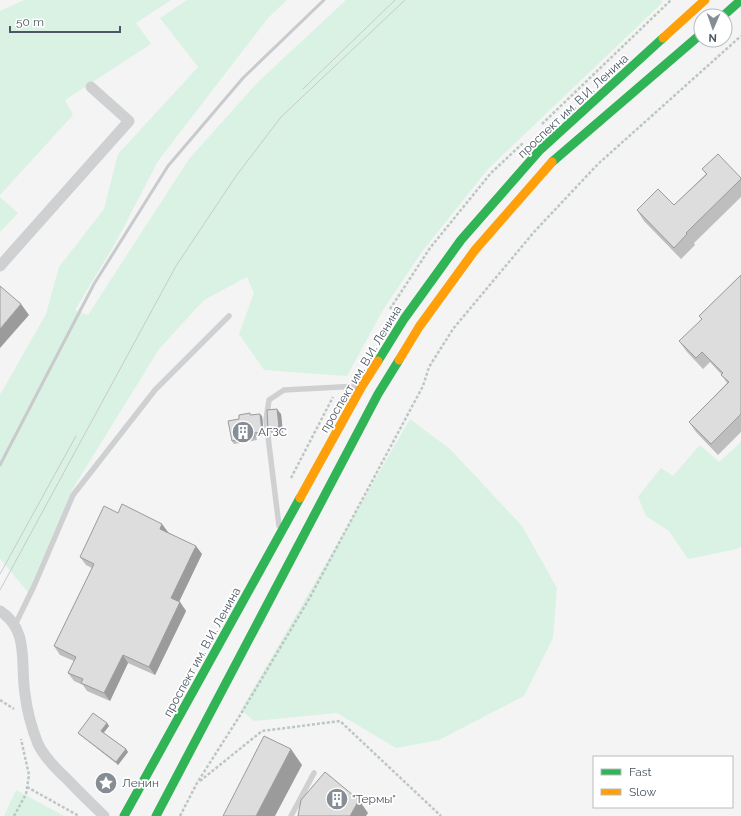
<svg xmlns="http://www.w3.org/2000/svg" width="741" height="816" viewBox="0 0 741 816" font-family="Raleway,sans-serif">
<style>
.green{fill:#d9f2e3}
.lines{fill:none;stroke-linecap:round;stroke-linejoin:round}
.path{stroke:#bcc7c4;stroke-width:2.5;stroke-dasharray:3 2;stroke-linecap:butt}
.lane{stroke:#ced0d2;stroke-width:5.5}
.street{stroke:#ced0d2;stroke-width:11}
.fast{stroke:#30b455;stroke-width:9}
.slow{stroke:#ff9f0a;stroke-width:9}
.tram{stroke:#c9cacc;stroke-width:1}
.rail{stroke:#c9cacc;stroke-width:3}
.wall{fill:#bebebf}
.shaded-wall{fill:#9b9b9b}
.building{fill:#ddddde;stroke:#9b9b9b}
.labels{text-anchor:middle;stroke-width:3.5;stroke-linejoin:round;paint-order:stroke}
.street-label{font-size:12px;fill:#4a5661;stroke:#fff}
.poi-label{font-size:12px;fill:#4a5661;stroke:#fff;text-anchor:start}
</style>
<rect width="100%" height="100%" fill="#f4f4f4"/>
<!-- green -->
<g class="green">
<polygon points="24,0 171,0 136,23 151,44 65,100 73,115 0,195 0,11"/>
<polygon points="187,0 287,0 268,18 158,161 116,242 75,310 88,315 189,159 258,82 346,0 661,0 663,2 488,169 421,253 383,310 347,376 264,370 239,334 254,293 247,277 204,300 159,349 72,490 28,592 0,559 0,395 46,314 59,267 104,209 118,154 198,67 160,18"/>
<polygon points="0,197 18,213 0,232"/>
<polygon points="410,419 450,449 522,526 557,588 553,638 524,696 439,740 396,748 337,713 254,721 241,710"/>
<polygon points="741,442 741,546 737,549 688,559 669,531 646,516 638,497 661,468 673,476 700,445 719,462"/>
<polygon points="16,790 64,816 4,816"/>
</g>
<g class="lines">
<!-- path -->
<g class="path">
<polyline points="542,124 671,0"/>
<polyline points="390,309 430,248 491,173 524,142"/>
<polyline points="291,478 333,397"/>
<polyline points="0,700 14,709"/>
<polyline points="200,781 262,731 340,721 441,816"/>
<polyline points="27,787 79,816"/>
<polyline points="14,816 26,794 29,775 21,739"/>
<polyline points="180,816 197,783 239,717 309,599 423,386 429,367 453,329 534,232 598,164 741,36"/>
</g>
<!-- lane -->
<g class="lane">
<polyline points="279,526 266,420 269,400 284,390 358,386"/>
<polyline points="15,625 34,586 73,495 155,390 229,316"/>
<polyline points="291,816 314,773"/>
</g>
<!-- street -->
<g class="street">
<polyline points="0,266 129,121 91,87"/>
<path d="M0 611C30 630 20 664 25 694 27 711 32 729 38 744 45 758 56 769 67 779 79 792 92 804 104 816"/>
</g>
<!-- fast -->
<g class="fast">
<polyline points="723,16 741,0"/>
<polyline points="552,162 701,34"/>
<polyline points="378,361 404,319 461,240 539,151 663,38"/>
<polyline points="124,816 300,498"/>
<polyline points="156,816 378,394 399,360"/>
</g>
<!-- slow -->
<g class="slow">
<polyline points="663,38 705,0"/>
<polyline points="399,360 419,327 475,250 552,162"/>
<polyline points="300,498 362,386 378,361"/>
</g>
<!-- tram -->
<g class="tram">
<polyline points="303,89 395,0"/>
<polyline points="0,574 76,436"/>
<polyline points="0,590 176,266 236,176 281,117 405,0"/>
</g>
<!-- rail -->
<polyline class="rail" points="0,465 94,284 168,166 243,78 324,0"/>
</g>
<!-- wall -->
<g class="wall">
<polygon points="702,169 741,178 741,197 694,243 695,245 681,259 644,221 637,210 674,205 706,174"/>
<polygon points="741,275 741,432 718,455 696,432 689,422 727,383 721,374 710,362 703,369 687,352 679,341 702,320 699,316"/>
<polygon points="281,414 283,433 272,434 268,428"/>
<polygon points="251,415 262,416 264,435 256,436 257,440 234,444 232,441 239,419"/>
<polygon points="118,513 168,532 202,554 179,602 180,602 186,611 155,675 128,663 110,701 87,691 83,685 74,681 68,673 74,661 60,655 54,646 92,568 86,565 80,557"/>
<polygon points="107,723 109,726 104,733 126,749 128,752 118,765 80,735 78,733"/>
</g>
<!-- shaded-wall -->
<g class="shaded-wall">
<polygon points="21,304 29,315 0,348 0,329"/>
<polygon points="277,409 281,414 283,433 279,427"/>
<polygon points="260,414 262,416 264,435 262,432"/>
<polygon points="162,524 168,532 166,537 160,529"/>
<polygon points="196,546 202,554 177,606 171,598"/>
<polygon points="180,602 186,611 155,675 149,667"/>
<polygon points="123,655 128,663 110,701 104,693"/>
<polygon points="107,723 109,726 103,733 101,731"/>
<polygon points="126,749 128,752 118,765 116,762"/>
<polygon points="291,749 302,765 275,816 256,816"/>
<polygon points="359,800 368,813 366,816 350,816"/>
</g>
<!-- building -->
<g class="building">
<polygon points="718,154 741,178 741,179 686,233 687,234 674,248 637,210 658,189 674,205 707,174 702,169"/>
<polygon points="741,275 741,414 711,444 689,422 729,382 721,375 723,373 702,352 696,358 679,341 702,319 699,316"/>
<polygon points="0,286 21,304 0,329"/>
<polygon points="277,409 279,427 268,428 267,410"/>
<polygon points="250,413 250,415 260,414 262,432 254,433 255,437 232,441 228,421 239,419 239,415"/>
<polygon points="122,504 162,524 160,529 196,546 171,598 180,602 149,667 123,655 104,693 81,683 83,679 68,673 76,657 54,646 94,564 80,557 104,506 118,513"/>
<polygon points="93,713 107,723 101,731 126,749 116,762 78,733"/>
<polygon points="264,736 291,749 256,816 223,816"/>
<polygon points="325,772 359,800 350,816 298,816 301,800"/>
</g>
<!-- icons -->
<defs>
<g id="building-disc" transform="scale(1.15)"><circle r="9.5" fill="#868d94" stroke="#fff"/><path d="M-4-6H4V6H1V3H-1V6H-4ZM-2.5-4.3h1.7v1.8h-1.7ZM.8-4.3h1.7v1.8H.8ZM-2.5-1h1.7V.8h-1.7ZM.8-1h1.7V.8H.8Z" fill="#fff"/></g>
<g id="sight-disc" transform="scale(1.15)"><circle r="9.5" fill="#868d94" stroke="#fff"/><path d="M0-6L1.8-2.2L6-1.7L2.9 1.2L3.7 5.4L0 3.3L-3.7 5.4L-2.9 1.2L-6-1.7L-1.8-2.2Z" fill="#fff"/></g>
</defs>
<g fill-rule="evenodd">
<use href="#building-disc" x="243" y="432"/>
<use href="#sight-disc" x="106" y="783"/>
<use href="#building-disc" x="337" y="799"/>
</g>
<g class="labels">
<!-- street labels -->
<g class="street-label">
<text transform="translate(573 106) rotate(-43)" y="4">проспект им. В.И. Ленина</text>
<text transform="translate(361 369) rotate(-59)" y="4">проспект им. В.И. Ленина</text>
<text transform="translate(202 652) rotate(-61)" y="4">проспект им. В.И. Ленина</text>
</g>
<!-- poi labels -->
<g class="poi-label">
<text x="258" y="436">АГЗС</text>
<text x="122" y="787">Ленин</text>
<text x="352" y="803">"Термы"</text>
</g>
</g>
<!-- legend -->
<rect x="593" y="756" width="140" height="52" fill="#ffffff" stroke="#b7bbc0"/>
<rect x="601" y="769" width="20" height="6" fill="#30b455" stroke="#b7bbc0"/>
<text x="629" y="776" font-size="12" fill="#4a5661">Fast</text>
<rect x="601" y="789" width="20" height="6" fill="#ff9f0a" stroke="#b7bbc0"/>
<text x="629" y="796" font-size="12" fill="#4a5661">Slow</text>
<!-- north arrow -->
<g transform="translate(713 28) rotate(182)"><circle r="19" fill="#ffffff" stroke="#b7bbc0"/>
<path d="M0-3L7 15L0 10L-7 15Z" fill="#868d94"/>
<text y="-6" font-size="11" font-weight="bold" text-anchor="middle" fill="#4a5661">N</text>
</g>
<!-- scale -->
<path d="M10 26v6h110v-6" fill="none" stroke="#4a5661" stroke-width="2"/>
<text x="16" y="26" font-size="12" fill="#4a5661" stroke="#ffffff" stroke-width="3" paint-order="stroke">50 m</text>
</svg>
